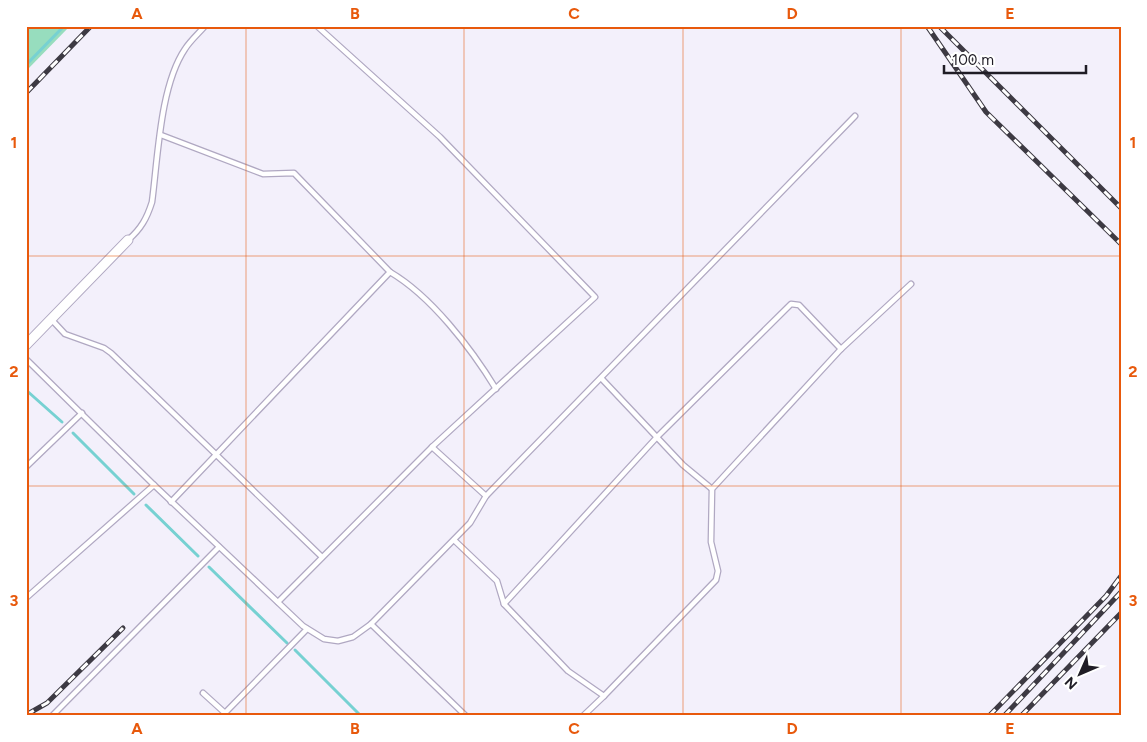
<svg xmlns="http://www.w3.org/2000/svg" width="1147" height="742" viewBox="0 0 1147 742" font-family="Figtree,sans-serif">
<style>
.green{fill:#97ddbe}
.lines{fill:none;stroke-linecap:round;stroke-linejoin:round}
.stream{stroke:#76d1d2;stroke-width:3}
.service-casing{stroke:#b0a8c2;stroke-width:7}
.minor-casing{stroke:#b0a8c2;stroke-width:11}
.service{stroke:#fff;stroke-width:4.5}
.minor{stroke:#fff;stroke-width:9}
.rail-casing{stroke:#3d3a43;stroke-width:5}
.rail{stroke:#fff;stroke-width:3;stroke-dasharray:9;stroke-linecap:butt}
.grid{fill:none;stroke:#e8590c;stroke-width:1;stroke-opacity:0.55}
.neatline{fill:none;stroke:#e8590c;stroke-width:2}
.grid-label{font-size:16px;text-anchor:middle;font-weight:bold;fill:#e8590c}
</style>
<rect width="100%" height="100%" fill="#f3f0fb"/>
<!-- green -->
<polygon class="green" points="26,26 70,26 26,71"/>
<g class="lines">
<!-- stream -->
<g class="stream">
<polyline points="26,65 64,26"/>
<polyline points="26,390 62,422"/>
<polyline points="73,433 134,494"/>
<polyline points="146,505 198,556"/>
<polyline points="209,567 287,643"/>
<polyline points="295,650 361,716"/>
</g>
<!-- service casing -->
<g class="service-casing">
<g id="service">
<polyline points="161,135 263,174 294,173 390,272 171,502"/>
<path d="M128 240C141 229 147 218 152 202 158 157 160 86 185 49 190 41 198 34 205 26"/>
<path d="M390 272C431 296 471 348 496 389"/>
<polyline points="51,319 65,334 104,348 111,353 322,557"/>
<polyline points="26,359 154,485 303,626 324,639 338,641 353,637 371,624 470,523 486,496 855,116"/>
<polyline points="602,379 683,465 712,489"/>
<polyline points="432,447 486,496"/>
<polyline points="26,467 82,413"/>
<polyline points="454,540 497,581 504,604 568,671 604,696 716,580 718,571 711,542 712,489 841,349 911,284"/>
<polyline points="26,598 154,485"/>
<polyline points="278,602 432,447 595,297 440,137 317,26"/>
<polyline points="504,604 657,437 791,304 799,305 841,349"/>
<polyline points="371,624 466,716"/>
<polyline points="203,693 225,713"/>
<polyline points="52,716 219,547"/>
<polyline points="222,716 307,629"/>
<polyline points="583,716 604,696"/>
</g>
</g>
<!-- minor casing -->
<g class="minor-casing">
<polyline id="minor" points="26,345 128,240"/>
</g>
<!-- service -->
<use href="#service" class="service"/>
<!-- minor -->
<use href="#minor" class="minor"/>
<!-- rail casing -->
<g class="rail-casing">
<g id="rail">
<polyline points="927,26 986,112 1121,244"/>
<polyline points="939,26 1121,208"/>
<polyline points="26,93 91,26"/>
<polyline points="26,715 47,703 123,628"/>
<polyline points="989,716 1106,596 1121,576"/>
<polyline points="1004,716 1121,592"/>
<polyline points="1021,716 1121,613"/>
</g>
</g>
<!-- rail -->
<use href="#rail" class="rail"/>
</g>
<!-- grid -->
<path class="grid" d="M246 26V716M464 26V716M683 26V716M901 26V716M26 256H1121M26 486H1121"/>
<!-- border -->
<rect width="1147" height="742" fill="none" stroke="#ffffff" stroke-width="55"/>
<!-- north arrow -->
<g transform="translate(1080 674) rotate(225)" stroke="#ffffff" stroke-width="4" paint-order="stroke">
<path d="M0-4L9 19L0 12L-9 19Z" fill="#1f1c25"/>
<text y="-8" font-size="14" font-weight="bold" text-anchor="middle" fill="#1f1c25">N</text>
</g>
<!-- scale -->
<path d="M944 65v8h142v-8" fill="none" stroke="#1f1c25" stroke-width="2.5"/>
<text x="952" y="65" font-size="15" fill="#1f1c25" stroke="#ffffff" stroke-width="4" paint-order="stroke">100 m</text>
<rect x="28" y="28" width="1092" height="686" class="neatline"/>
<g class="grid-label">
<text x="137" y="19">A</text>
<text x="355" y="19">B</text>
<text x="574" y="19">C</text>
<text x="792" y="19">D</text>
<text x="1010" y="19">E</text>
<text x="14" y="148">1</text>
<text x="1133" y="148">1</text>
<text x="14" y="377">2</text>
<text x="1133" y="377">2</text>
<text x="14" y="606">3</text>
<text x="1133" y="606">3</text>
<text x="137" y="734">A</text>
<text x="355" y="734">B</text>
<text x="574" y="734">C</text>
<text x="792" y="734">D</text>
<text x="1010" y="734">E</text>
</g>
</svg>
